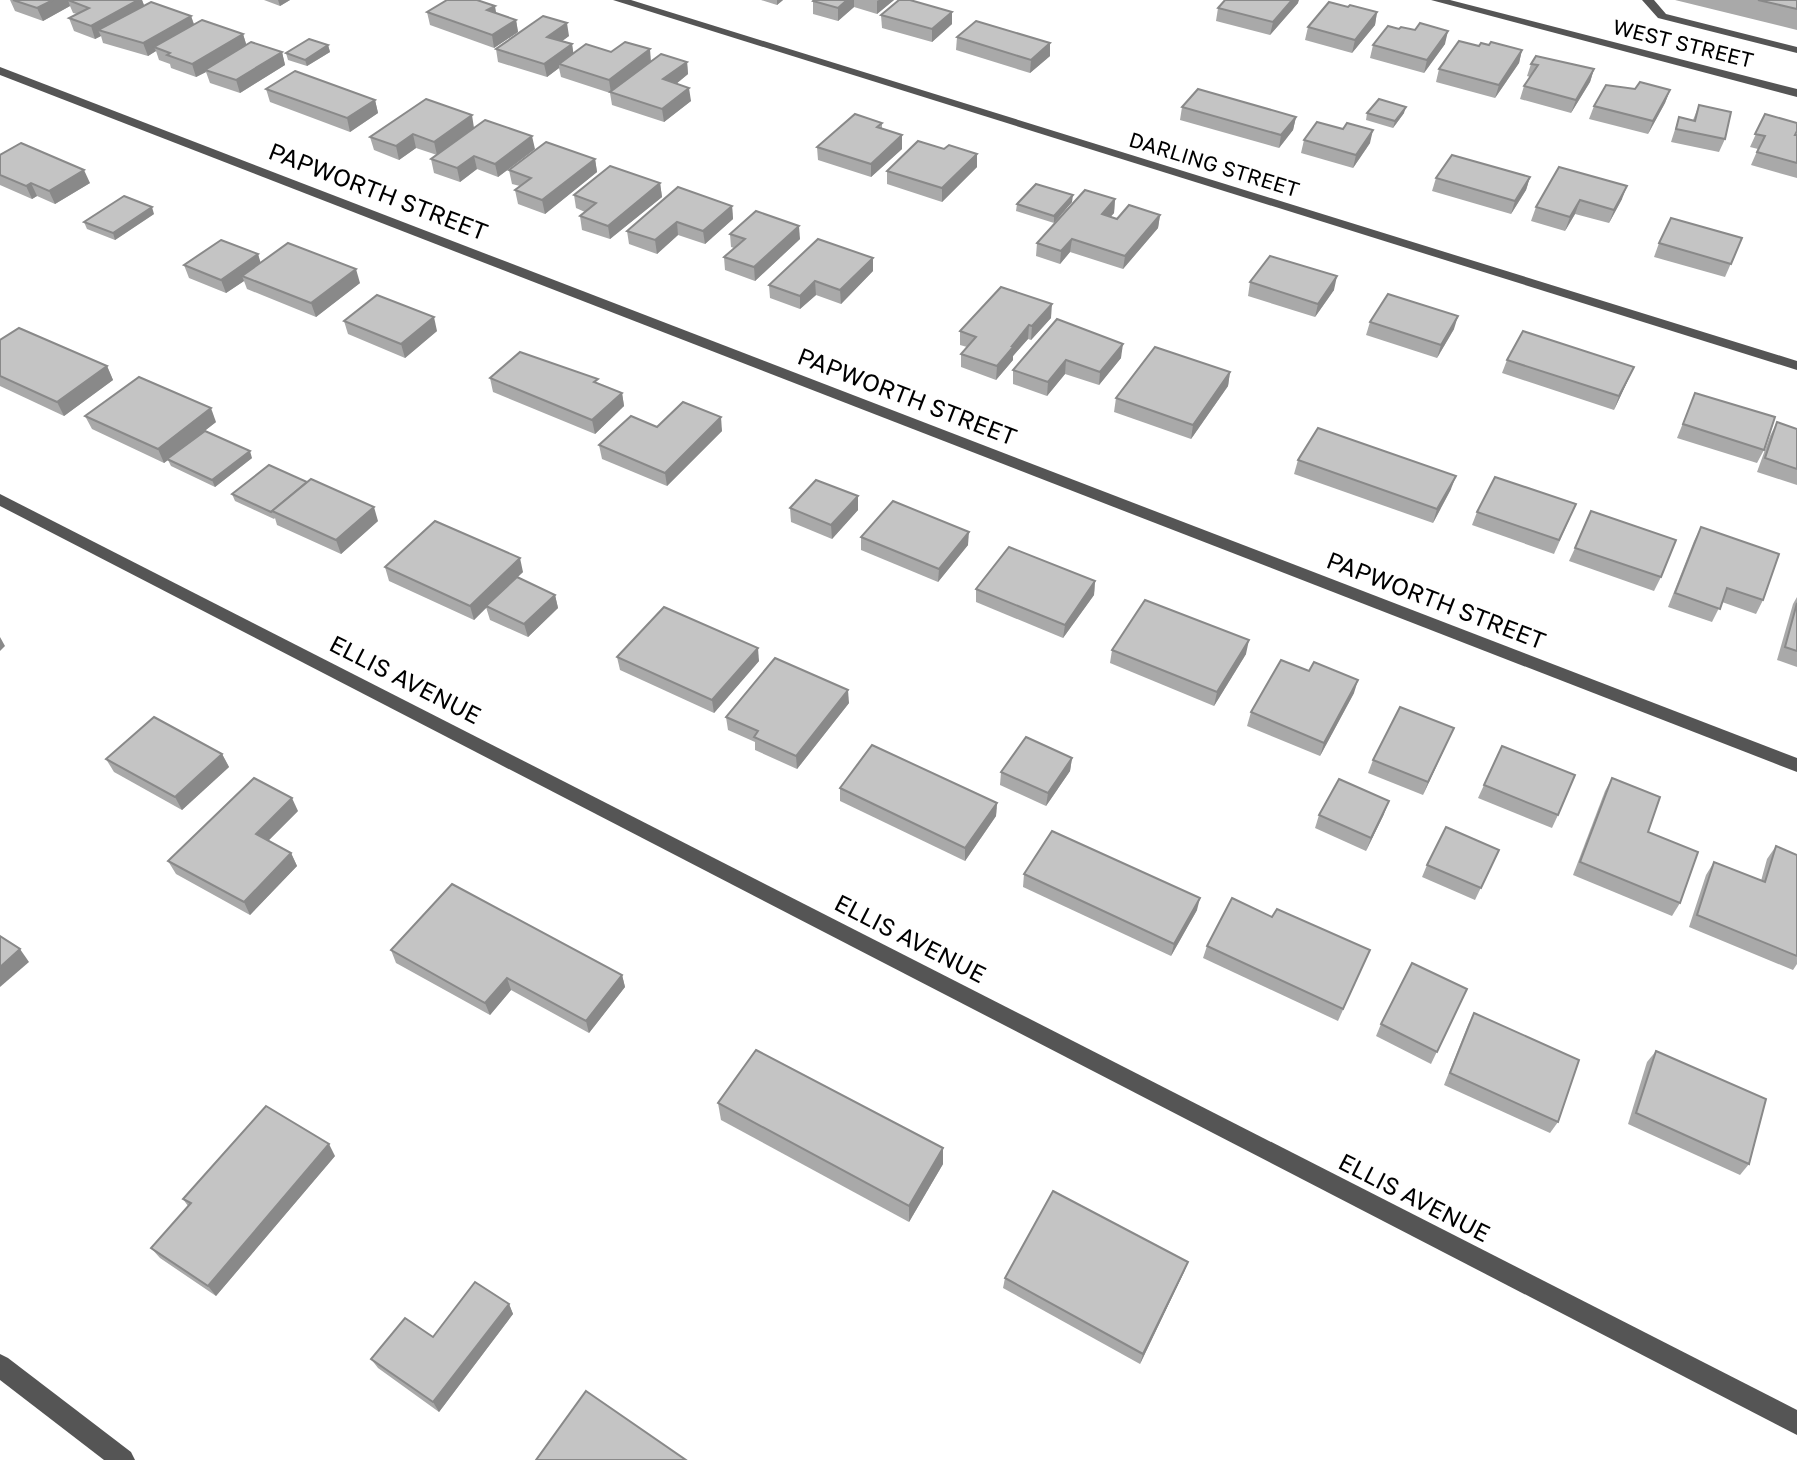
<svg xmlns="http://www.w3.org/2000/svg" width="1797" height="1460" viewBox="0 0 1797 1460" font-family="'Golos Text',sans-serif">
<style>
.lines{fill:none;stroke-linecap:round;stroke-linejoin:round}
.minor{fill:#555;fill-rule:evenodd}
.wall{fill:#a9a9a9}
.shaded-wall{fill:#898989}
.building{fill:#c4c4c4;stroke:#898989;stroke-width:2}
.labels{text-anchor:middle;stroke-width:7;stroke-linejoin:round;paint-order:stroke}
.far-street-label{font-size:21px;fill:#000;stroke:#fff}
.street-label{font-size:24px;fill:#000;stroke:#fff}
</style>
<rect width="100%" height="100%" fill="#fff"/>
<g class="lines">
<!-- minor -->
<g class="minor">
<polygon points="613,0 631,0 1797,361 1797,370"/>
<polygon points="1431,0 1450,0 1797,89 1797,97"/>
<polygon points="1642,0 1654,0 1666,14 1797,47 1797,53 1658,18"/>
<polygon points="0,67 1797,758 1797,772 0,75"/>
<polygon points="0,494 1797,1410 1797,1435 0,506"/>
<polygon points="0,1354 8,1358 131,1452 135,1460 104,1460 0,1380"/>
</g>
</g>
<!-- wall -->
<g class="wall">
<polygon points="10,0 142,0 144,5 191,16 194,24 243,34 246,44 282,52 285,65 240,93 210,83 206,72 196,77 171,68 170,64 159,60 156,51 148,56 103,43 101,36 95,39 74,31 69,18 77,14 73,13 70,6 43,21 15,11"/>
<polygon points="264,0 290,0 280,6"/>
<polygon points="761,0 783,0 777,5"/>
<polygon points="814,0 894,0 877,14 854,7 838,21 813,14 813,1"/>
<polygon points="1675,0 1797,0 1797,30"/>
<polygon points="1298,3 1270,35 1216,21 1218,8"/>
<polygon points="427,12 496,13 516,20 518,32 494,48 430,25"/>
<polygon points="1377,12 1375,25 1352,53 1305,40 1308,27"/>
<polygon points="881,15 952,24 932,42 882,28"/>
<polygon points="569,36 562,41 572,44 573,53 611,52 651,61 687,62 688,74 676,84 691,101 664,122 612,105 610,93 561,77 559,68 547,77 498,62 496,49"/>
<polygon points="957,37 1050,56 1030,73 956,50"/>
<polygon points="1445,44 1424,73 1370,58 1373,45"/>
<polygon points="328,45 330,52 307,66 288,60 286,53"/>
<polygon points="1489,45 1522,50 1519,63 1495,98 1436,82 1439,69 1479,46"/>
<polygon points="1531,64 1594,69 1590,82 1571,113 1520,99 1524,86 1530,77 1527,76"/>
<polygon points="266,89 375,100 378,113 350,132 270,102"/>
<polygon points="1635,89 1670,90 1665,103 1648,134 1589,119 1594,106"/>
<polygon points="1699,105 1725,139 1719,152 1671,142 1679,117 1693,120"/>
<polygon points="1182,107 1296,117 1293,130 1279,148 1180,120"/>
<polygon points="1367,113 1404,113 1393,128 1366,120"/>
<polygon points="1765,114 1797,135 1797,178 1751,165 1758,149 1750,147"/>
<polygon points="882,123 882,129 902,135 902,149 871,177 818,160 817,147"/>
<polygon points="474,128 535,149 498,177 477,169 460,182 434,173 431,159 437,155 416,148 399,160 374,150 370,137"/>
<polygon points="1343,129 1370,143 1353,168 1301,153 1304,140"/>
<polygon points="0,155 90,183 55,204 37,196 32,199 0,185"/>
<polygon points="595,159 597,172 545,214 518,204 515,190 520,186 512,184 509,170"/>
<polygon points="977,167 942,202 887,184 887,171"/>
<polygon points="1559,167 1622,199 1609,223 1575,214 1565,231 1531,221 1536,207"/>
<polygon points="1530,177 1526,190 1511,214 1432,191 1436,178"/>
<polygon points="660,183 662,197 610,239 582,230 580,216 585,212 576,208 574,195"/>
<polygon points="1115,199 1114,213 1110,217 1117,219 1160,215 1158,228 1123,269 1070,252 1060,264 1036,256 1037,243"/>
<polygon points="1072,202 1054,223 1016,211 1017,204"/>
<polygon points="732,206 733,219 705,244 678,235 657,254 629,244 627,231"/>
<polygon points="154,214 115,240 87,229 84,222"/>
<polygon points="730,234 800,239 755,281 725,270 724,257 734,248 731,247"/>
<polygon points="1742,238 1725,277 1654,257 1659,243"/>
<polygon points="258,254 260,263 360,283 316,317 247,289 244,281 226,293 189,278 184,265"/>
<polygon points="873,271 841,304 816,295 800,309 770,298 769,285"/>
<polygon points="1250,282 1334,290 1315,317 1248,296"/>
<polygon points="1051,318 1031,340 1028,339 1013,356 1013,360 996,380 961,367 961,354 967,347 960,345 960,331"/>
<polygon points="1057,319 1121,358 1099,385 1065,374 1047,396 1013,384 1013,370"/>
<polygon points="344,321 437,331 405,358 348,334"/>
<polygon points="1370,322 1454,329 1437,358 1366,335"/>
<polygon points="0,340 107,366 113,380 64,416 0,386"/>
<polygon points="1507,360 1634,367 1614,410 1502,373"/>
<polygon points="1230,372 1228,386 1191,439 1114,412 1116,398"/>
<polygon points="490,378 598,384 622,393 624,406 595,434 493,392"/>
<polygon points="1695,393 1764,450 1757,463 1677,438"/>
<polygon points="85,416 216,422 194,439 252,458 215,487 171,466 168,460 164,463 92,429"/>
<polygon points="1777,422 1797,429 1797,485 1757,472 1770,436"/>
<polygon points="657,427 722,431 667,486 602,459 599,445"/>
<polygon points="1298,460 1451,489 1433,523 1294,474"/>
<polygon points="232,494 378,521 341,554 277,525 275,518 274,519 235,501"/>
<polygon points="790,508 858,510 832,539 791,522"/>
<polygon points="1477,512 1570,518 1554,554 1472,525"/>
<polygon points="1701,527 1763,600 1756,614 1722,602 1712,622 1668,607 1694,541"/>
<polygon points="861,537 968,545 938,582 861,550"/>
<polygon points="1575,548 1661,577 1654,591 1569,561"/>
<polygon points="385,567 523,572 517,577 555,595 558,608 528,637 490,620 486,607 474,620 389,581"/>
<polygon points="1095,581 1094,595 1063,638 976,602 976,589"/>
<polygon points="1797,597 1797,667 1777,660 1793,604"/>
<polygon points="1112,650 1246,654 1214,706 1110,663"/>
<polygon points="617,657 759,661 714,713 620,670"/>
<polygon points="1354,693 1320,756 1247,726 1251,712"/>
<polygon points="849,703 797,769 755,750 755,742 728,730 726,717"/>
<polygon points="1454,728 1423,795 1368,773 1373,760"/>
<polygon points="1502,746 1558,815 1552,828 1478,798"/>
<polygon points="222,754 229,767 182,810 114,772 106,759"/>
<polygon points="1072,758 1070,771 1046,806 1000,785 1001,772"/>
<polygon points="1612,778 1648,832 1680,903 1672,916 1573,875 1605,791"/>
<polygon points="840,788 997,803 996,816 965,861 840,801"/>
<polygon points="298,811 268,841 291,853 297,866 250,915 176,874 168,861"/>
<polygon points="1384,814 1366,851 1315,828 1319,815"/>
<polygon points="1776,846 1797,855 1797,964 1793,970 1689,927 1706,875 1714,862 1761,881 1767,859"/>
<polygon points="1499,850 1475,900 1422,877 1427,865"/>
<polygon points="1024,874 1197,910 1171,956 1023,887"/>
<polygon points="1207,946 1370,950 1338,1021 1203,958"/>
<polygon points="391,950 622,975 625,987 589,1033 511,990 490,1015 396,963"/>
<polygon points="1467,989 1431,1064 1376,1036 1381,1024"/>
<polygon points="1474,1013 1558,1122 1550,1133 1444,1085 1468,1025"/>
<polygon points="1656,1051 1749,1164 1740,1175 1628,1124 1647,1062"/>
<polygon points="718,1103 943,1164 909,1222 721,1120"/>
<polygon points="335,1156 216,1296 160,1258 151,1248 188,1206 183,1199"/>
<polygon points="1188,1262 1184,1272 1140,1364 1003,1288 1005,1278"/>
<polygon points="509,1304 513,1314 439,1412 378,1368 371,1359 433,1337"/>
</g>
<!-- shaded-wall -->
<g class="shaded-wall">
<polygon points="53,0 81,0 68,0 70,6 43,21 37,8"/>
<polygon points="138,0 142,0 146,11 98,30 101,36 95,39 91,26"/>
<polygon points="278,0 290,0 280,6"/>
<polygon points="777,0 783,0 777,5"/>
<polygon points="847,0 854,0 854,7 838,21 838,8"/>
<polygon points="879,0 894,0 877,14 877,1"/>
<polygon points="1292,0 1299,0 1298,3 1270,35 1273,22"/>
<polygon points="495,6 497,18 487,10"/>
<polygon points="952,12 952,24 932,42 932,29"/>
<polygon points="1377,12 1375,25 1352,53 1355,40"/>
<polygon points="191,16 195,28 154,47 156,51 148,56 143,43"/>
<polygon points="516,20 518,32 494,48 492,35"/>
<polygon points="567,23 569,36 550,50 547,37"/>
<polygon points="1448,31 1445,44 1424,73 1427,60"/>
<polygon points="243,34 247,47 205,70 206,72 196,77 192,64"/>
<polygon points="1050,43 1050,56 1030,73 1031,60"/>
<polygon points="572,44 574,57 559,64 559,68 547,77 544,64"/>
<polygon points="328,45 330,52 307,66 305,60"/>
<polygon points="650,49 651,62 611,93 609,80"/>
<polygon points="1522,50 1519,63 1495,98 1499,85"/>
<polygon points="282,52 285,65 240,93 236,80"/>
<polygon points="687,62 688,74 665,93 663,79"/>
<polygon points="1594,69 1590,82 1571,113 1576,100"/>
<polygon points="689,88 691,101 664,122 662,109"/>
<polygon points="1670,90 1665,103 1648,134 1653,121"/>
<polygon points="375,100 378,113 350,132 347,118"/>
<polygon points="1406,107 1404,113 1393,128 1395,121"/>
<polygon points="472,115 474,128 437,155 434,142"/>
<polygon points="1296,117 1293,130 1279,148 1281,135"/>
<polygon points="1373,130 1370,143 1353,168 1356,155"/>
<polygon points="413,134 416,148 399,160 396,146"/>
<polygon points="902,135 902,149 871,177 871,164"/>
<polygon points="532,136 535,149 498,177 495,164"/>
<polygon points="977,154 977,167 942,202 942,188"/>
<polygon points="474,156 477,169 460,182 457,168"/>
<polygon points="595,159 597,172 545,214 542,200"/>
<polygon points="84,170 90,183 55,204 49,191"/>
<polygon points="1530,177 1526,190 1511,214 1515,201"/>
<polygon points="31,183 37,196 32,199 26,186"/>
<polygon points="660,183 662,197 610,239 608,226"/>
<polygon points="1627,186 1622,199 1609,223 1614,210"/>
<polygon points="1073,195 1072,202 1054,223 1054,216"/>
<polygon points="1115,199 1114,213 1101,228 1102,214"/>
<polygon points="1580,200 1575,214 1565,231 1570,217"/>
<polygon points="732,206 733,219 705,244 703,231"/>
<polygon points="152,207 154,214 115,240 113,233"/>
<polygon points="1160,215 1158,228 1123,269 1125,256"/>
<polygon points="677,222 678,235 657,254 655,240"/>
<polygon points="799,226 800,239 755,281 754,267"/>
<polygon points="1072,239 1070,252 1060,264 1061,251"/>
<polygon points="258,254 262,267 242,276 244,281 226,293 221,280"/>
<polygon points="873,258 873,271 841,304 840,290"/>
<polygon points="356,269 360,283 316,317 311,303"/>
<polygon points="1337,276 1334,290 1315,317 1318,304"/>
<polygon points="815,281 816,295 800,309 800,296"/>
<polygon points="1052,304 1051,318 1031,340 1032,326"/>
<polygon points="1458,316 1454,329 1437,358 1441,345"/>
<polygon points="434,317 437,331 405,358 401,344"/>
<polygon points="1029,325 1028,339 1013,356 1013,360 996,380 997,366 1012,346"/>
<polygon points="1123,344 1121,358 1099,385 1100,372"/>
<polygon points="1066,360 1065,374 1047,396 1048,382"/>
<polygon points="107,366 113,380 64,416 57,402"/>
<polygon points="1634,367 1628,380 1614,410 1619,396"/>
<polygon points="1230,372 1228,386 1191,439 1193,425"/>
<polygon points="622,393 624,406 595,434 592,420"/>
<polygon points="211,408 216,422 164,463 158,449"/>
<polygon points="721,417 722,431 667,486 665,473"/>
<polygon points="250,451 252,458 215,487 212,480"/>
<polygon points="1456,476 1451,489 1433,523 1437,509"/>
<polygon points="858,496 858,510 832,539 831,525"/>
<polygon points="374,507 378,521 341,554 336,540"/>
<polygon points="969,532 968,545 938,582 939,569"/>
<polygon points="520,558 523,572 474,620 470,606"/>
<polygon points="1095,581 1094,595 1063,638 1065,625"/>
<polygon points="555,595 558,608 528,637 524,624"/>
<polygon points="0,637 5,646 0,651"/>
<polygon points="1249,640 1246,654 1214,706 1217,692"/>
<polygon points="758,648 759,661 714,713 712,700"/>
<polygon points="1358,680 1354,693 1320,756 1324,743"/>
<polygon points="848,690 849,703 797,769 796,756"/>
<polygon points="1454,728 1448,741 1423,795 1428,782"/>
<polygon points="222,754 229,767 182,810 175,797"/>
<polygon points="1072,758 1070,771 1046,806 1048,793"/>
<polygon points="292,798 298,811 262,847 256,834"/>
<polygon points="1389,801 1384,814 1366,851 1371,838"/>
<polygon points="997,803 996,816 965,861 965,848"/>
<polygon points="291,853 297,866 250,915 244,902"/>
<polygon points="1200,898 1197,910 1171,956 1174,944"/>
<polygon points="20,949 29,962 0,987 0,967"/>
<polygon points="622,975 625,987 589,1033 586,1021"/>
<polygon points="507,978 511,990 490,1015 485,1003"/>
<polygon points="329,1144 335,1156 216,1296 208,1286"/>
<polygon points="943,1148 943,1164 909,1222 909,1206"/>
<polygon points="1188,1262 1184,1272 1140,1364 1143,1354"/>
<polygon points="509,1304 513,1314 439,1412 433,1402"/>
</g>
<!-- building -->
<g class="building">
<polygon points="13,0 53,0 37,8"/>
<polygon points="68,0 138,0 91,26 69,18 89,8"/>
<polygon points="447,0 477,0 495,6 487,10 516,20 492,35 427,12"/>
<polygon points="814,0 847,0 838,8 813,1"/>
<polygon points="899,0 910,0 952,12 932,29 881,15"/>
<polygon points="1225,0 1292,0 1273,22 1218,8"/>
<polygon points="1758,0 1797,0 1797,9"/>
<polygon points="151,2 191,16 143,43 98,30"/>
<polygon points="1329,2 1348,7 1350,5 1377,12 1355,40 1308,27"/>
<polygon points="543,16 567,23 547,37 572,44 544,64 496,49"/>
<polygon points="202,20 243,34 192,64 167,55 170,53 154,47"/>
<polygon points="976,21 1050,43 1031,60 957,37"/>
<polygon points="1420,23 1448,31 1427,60 1373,45 1388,26 1399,29 1401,27 1415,30"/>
<polygon points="309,39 328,45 305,60 286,53"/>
<polygon points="1459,41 1479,46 1481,43 1489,45 1491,42 1522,50 1499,85 1439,69"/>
<polygon points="251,42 282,52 236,80 205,70"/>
<polygon points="625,42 650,49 609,80 559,64 586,44 611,52"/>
<polygon points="661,54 687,62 663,79 689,88 662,109 610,92"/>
<polygon points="1536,56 1594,69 1576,100 1524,86 1538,65 1531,64"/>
<polygon points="295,71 375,100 347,118 266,89"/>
<polygon points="1640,82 1670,90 1653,121 1594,106 1606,85 1635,89"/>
<polygon points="1198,89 1296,117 1281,135 1182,107"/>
<polygon points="426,99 472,115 434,142 413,134 396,146 370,137"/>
<polygon points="1379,99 1406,107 1395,121 1367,113"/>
<polygon points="1699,105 1731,112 1725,139 1676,129 1679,117 1695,121"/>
<polygon points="855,114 882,123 877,127 902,135 871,164 817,147"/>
<polygon points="1765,114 1797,123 1797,131 1795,135 1797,135 1797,163 1757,152 1765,136 1755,134"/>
<polygon points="485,120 532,136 495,164 474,156 457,168 431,159"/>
<polygon points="1317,122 1343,129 1347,123 1373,130 1356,155 1304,140"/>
<polygon points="918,141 944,149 949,145 977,154 942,188 887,171"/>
<polygon points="546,142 595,159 542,200 515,190 531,178 509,170"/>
<polygon points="21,143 84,170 49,191 31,183 26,186 0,175 0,155"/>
<polygon points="1452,155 1530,177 1515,201 1436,178"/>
<polygon points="610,166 660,183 608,226 580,216 596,203 574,195"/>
<polygon points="1559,167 1627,186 1614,210 1580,200 1570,217 1536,207"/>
<polygon points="1036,184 1073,195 1054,216 1017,204"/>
<polygon points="678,187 732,206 703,231 677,222 655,240 627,231"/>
<polygon points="1085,190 1115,199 1102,214 1117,219 1129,205 1160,215 1125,256 1072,239 1061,251 1037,243"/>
<polygon points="124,196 152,207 113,233 84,222"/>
<polygon points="756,211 799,226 754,267 724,257 745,239 730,234"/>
<polygon points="1671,218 1742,238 1731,264 1659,243"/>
<polygon points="818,239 873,258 840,290 815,281 800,296 769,285"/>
<polygon points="221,240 258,254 221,280 184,265"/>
<polygon points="288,243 356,269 311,303 242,276"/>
<polygon points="1270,256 1337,276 1318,304 1250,282"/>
<polygon points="1001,287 1052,304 1032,326 1029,325 1012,346 1014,346 997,366 961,354 976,337 960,331"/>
<polygon points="1388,294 1458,316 1441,345 1370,322"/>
<polygon points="377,295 434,317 401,344 344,321"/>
<polygon points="1057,319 1123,344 1100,372 1066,360 1048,382 1013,370"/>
<polygon points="19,328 107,366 57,402 0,376 0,340"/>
<polygon points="1523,331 1634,367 1619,396 1507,360"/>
<polygon points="1155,347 1230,372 1193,425 1116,398"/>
<polygon points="520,352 598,379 594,382 622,393 592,420 490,378"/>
<polygon points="139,377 211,408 158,449 85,416"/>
<polygon points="1695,393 1775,417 1764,450 1683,424"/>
<polygon points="683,402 721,417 665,473 599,445 631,416 657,427"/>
<polygon points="1777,422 1797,429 1797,469 1765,458"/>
<polygon points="1318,428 1456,476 1437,509 1298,460"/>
<polygon points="205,431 250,451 212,480 167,459"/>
<polygon points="269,465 307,482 271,512 232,494"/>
<polygon points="1495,477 1576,504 1559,540 1477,512"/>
<polygon points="311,479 374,507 336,540 272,511"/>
<polygon points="816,480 858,496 831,525 790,508"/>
<polygon points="893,501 969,532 939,569 861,537"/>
<polygon points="1591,511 1676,540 1661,577 1575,548"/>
<polygon points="435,521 520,558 470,606 385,567"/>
<polygon points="1701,527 1779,554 1763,600 1727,588 1720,609 1675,593"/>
<polygon points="1009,547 1095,581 1065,625 976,589"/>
<polygon points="517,577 555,595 524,624 486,606"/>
<polygon points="1145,600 1249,640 1217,692 1112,650"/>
<polygon points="1797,603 1797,651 1785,647"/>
<polygon points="664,607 758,648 712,700 617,657"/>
<polygon points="775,658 848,690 796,756 754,737 758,731 726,717"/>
<polygon points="1281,660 1309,671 1314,662 1358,680 1324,743 1251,712"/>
<polygon points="1400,707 1454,728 1428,782 1373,760"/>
<polygon points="154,717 222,754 175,797 106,759"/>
<polygon points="1026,737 1072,758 1048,793 1001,772"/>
<polygon points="872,745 997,803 965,848 840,788"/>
<polygon points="1502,746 1575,775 1558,815 1484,785"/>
<polygon points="254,778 292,798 256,834 291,853 244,902 168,861"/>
<polygon points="1612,778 1660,797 1648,832 1698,852 1680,903 1580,862"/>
<polygon points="1339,779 1389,801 1371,838 1319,815"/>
<polygon points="1446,827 1499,850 1481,888 1427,865"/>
<polygon points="1052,831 1200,898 1174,944 1024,874"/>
<polygon points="1776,846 1797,855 1797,956 1697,915 1714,862 1765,882"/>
<polygon points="452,884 622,975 586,1021 507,978 485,1003 391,950"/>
<polygon points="1232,898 1272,917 1277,909 1370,950 1343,1009 1207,946"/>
<polygon points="0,936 20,949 0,967"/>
<polygon points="1412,963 1467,989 1437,1052 1381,1024"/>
<polygon points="1474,1013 1579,1060 1558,1122 1450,1073"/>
<polygon points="756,1050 943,1148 909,1206 718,1103"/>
<polygon points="1656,1051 1766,1099 1749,1164 1636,1113"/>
<polygon points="266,1106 329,1144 208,1286 151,1248 191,1203 183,1199"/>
<polygon points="1053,1191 1188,1262 1143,1354 1005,1278"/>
<polygon points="475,1282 509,1304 433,1402 371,1359 405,1318 433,1337"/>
<polygon points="586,1391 686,1460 536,1460"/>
</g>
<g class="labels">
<!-- far-street labels -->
<g class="far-street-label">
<text transform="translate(1683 44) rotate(14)" y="7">WEST STREET</text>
<text transform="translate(1214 165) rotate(17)" y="7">DARLING STREET</text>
</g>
<!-- street labels -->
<g class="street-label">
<text transform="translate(378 192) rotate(21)" y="8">PAPWORTH STREET</text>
<text transform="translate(907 397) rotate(21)" y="8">PAPWORTH STREET</text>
<text transform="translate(1436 601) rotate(21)" y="8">PAPWORTH STREET</text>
<text transform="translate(405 680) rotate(27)" y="8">ELLIS AVENUE</text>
<text transform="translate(910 939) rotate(27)" y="8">ELLIS AVENUE</text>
<text transform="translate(1414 1198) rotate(27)" y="8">ELLIS AVENUE</text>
</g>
</g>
</svg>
